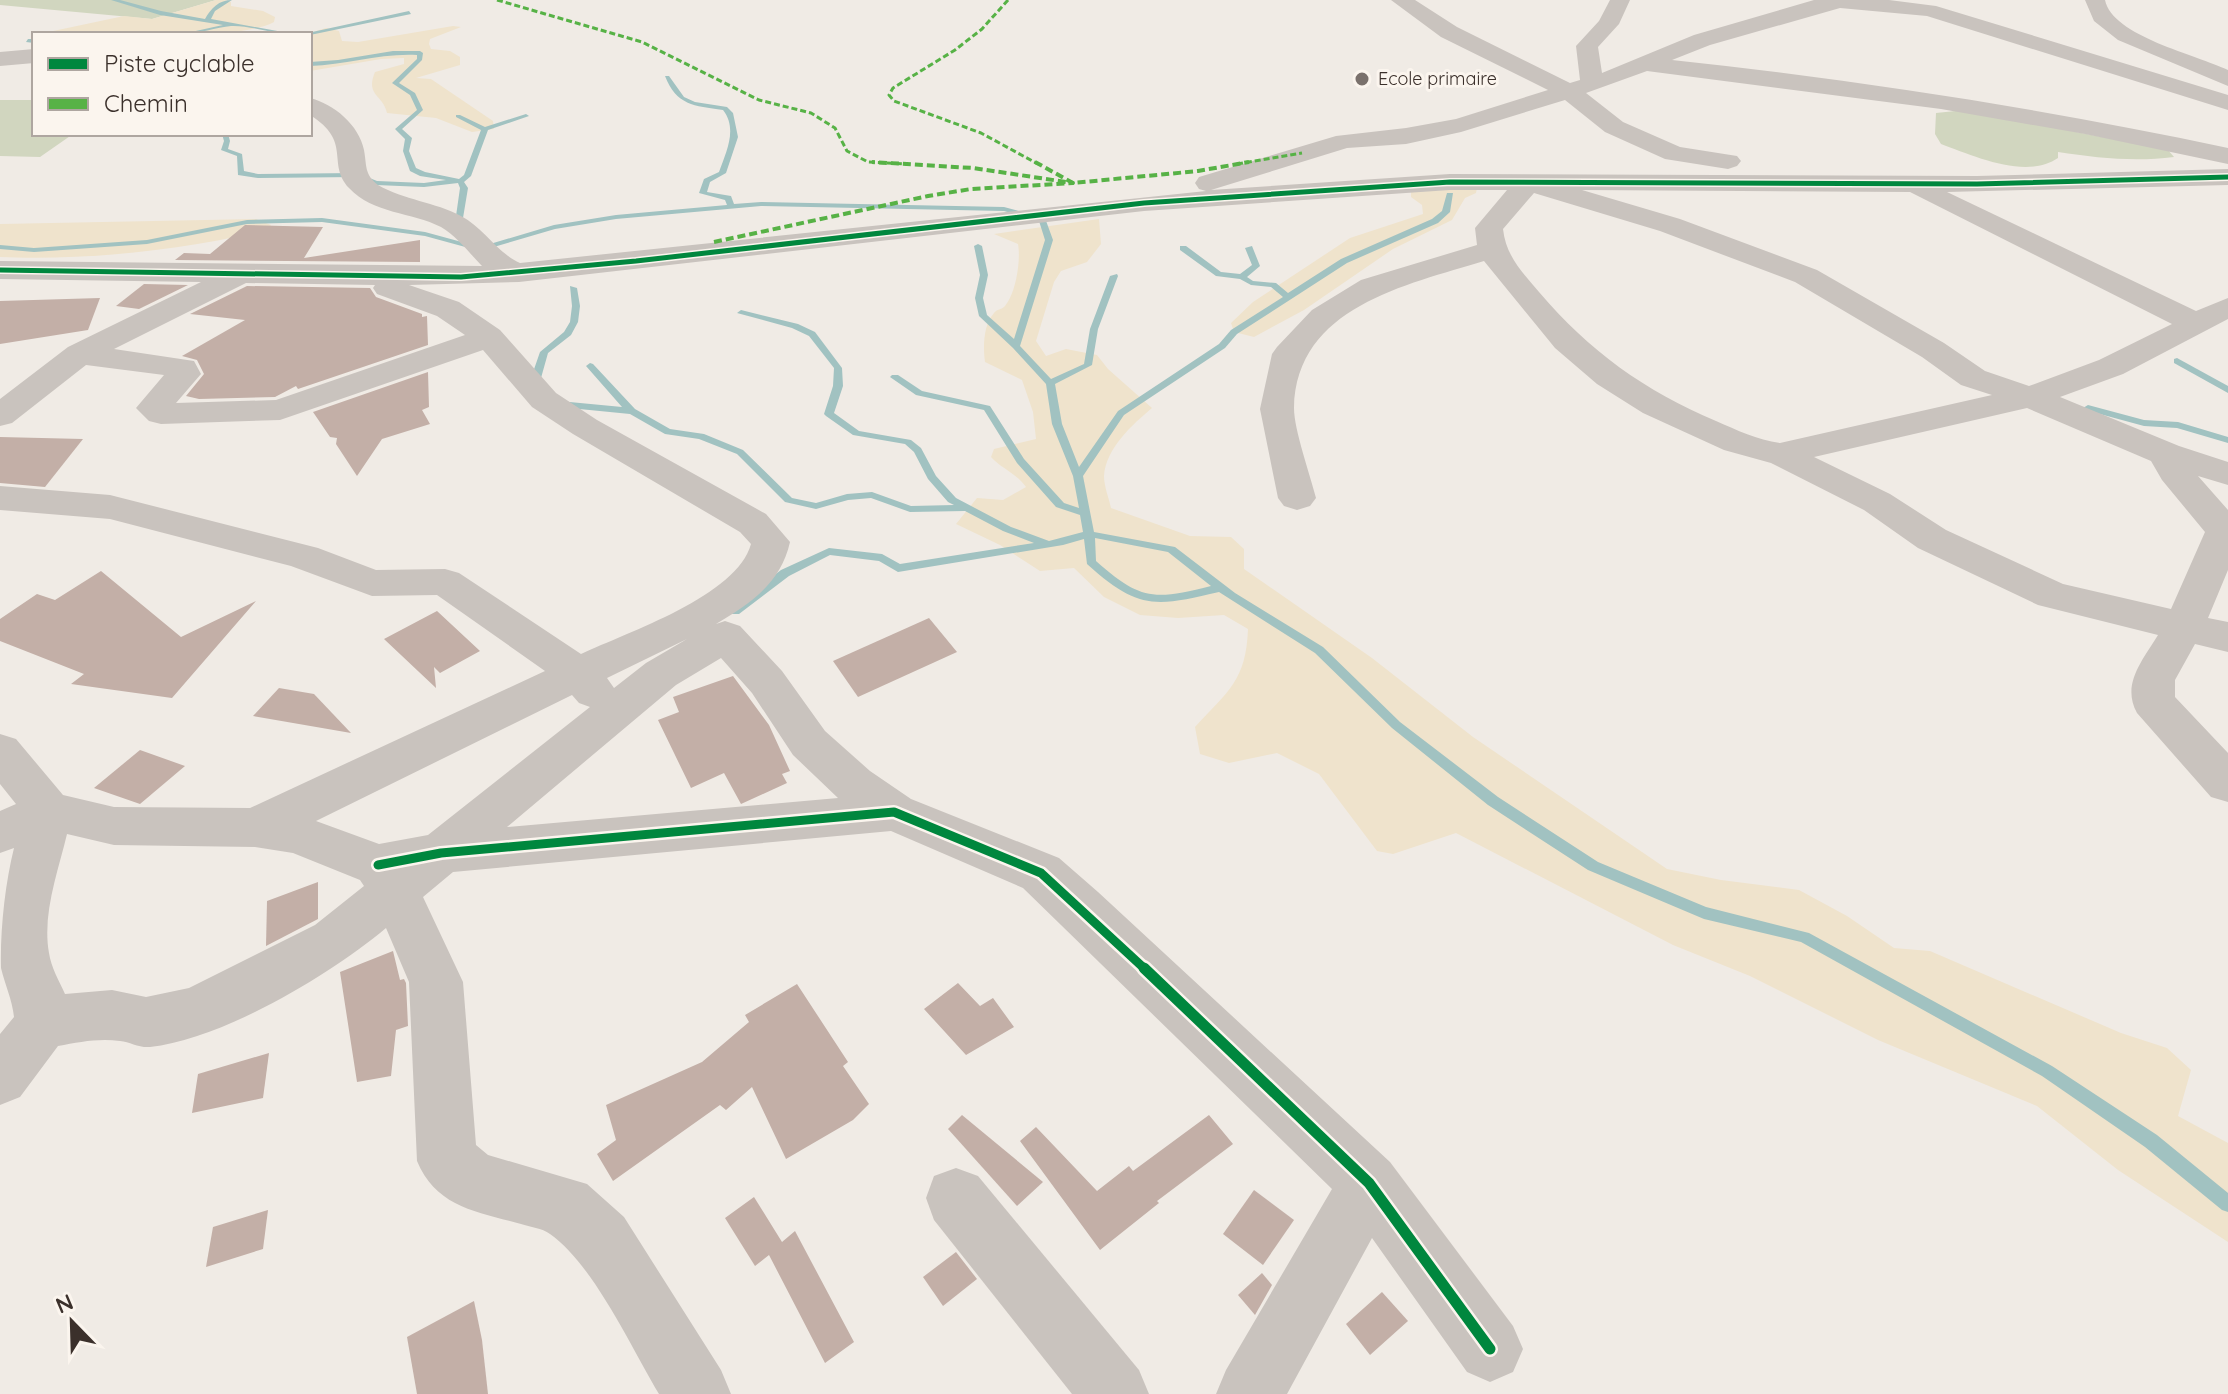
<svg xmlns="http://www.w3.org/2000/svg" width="2228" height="1394" viewBox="0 0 2228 1394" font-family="Quicksand,sans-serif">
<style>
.green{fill:#d1d6bf}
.sand{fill:#efe3cc}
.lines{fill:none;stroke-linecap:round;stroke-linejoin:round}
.stream{fill:#a1c2c1;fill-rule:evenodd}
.building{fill:#c3afa7}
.minor{fill:#c9c3be;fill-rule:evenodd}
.quiet-far1{stroke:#57b246;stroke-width:3;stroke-dasharray:6 3;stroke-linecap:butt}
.quiet{stroke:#57b246;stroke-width:4;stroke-dasharray:8 4;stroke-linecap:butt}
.cycleway-far2-casing{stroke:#fbf5ee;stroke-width:8}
.cycleway-far1-casing{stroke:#fbf5ee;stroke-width:14}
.cycleway-casing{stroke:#fbf5ee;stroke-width:16}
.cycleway-far2{stroke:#00873e;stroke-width:5}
.cycleway-far1{stroke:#00873e;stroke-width:9}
.cycleway{stroke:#00873e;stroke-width:11}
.poi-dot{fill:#7a716c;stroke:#fbf5ee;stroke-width:3}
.labels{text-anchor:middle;stroke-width:6;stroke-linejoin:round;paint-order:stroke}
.far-poi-label{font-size:18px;fill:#3b302b;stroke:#fbf5ee;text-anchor:start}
</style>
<rect width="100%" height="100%" fill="#f0ebe5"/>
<!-- green -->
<g class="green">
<polygon points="0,0 216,0 152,19 0,5"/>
<polygon points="0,100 34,100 34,134 73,134 40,157 0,156"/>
<path d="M1965 110 2168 150 2174 157C2135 162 2097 158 2058 152V158C2026 180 1974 156 1941 144L1935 134 1936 113Z"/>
</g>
<!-- sand -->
<g class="sand">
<path d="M216 0H225L231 2V6L263 11 275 17 274 22C238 42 88 34 39 34L124 16 152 19Z"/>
<path d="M453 26 461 27 430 39 429 44 431 49 450 51 460 57V65L416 78 431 79 493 121 494 129 472 132 436 118 387 113C383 94 365 96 375 72L404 64V58L381 59 310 71V34H306L326 28 339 31 342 41 358 42Z"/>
<polygon points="1477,188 1476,193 1465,198 1452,220 1393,249 1304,310 1254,337 1234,332 1231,323 1253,302 1350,238 1423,214 1422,205 1411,197 1411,192"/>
<path d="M256 219 271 225 269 229C191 250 81 261 0 257V224Z"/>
<path d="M1099 219 1101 244 1087 262 1061 271 1054 282 1036 341 1046 356 1066 349 1097 355 1108 369 1152 408C1132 425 1106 448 1104 476 1104 486 1109 499 1111 508L1190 536 1231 537 1244 549V569L1372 658 1473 737 1667 869 1721 880 1799 890 1847 916 1894 948 1930 951 2121 1033 2167 1048 2191 1070 2178 1116 2228 1143V1242L2118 1170 2037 1106 1878 1040 1750 976 1673 945 1456 833 1393 854 1377 851 1319 774 1277 753 1229 763 1200 754 1195 727C1228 691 1246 681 1248 629L1224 615 1178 618 1140 615 1104 597 1074 568 1040 571 1000 545 956 524 977 498 1003 500 1026 487C1016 473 1002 469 991 457L994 449 1036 439 1033 412 1022 380 985 362C983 348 983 325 994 313 998 308 1000 311 1005 306 1016 293 1021 260 1018 244L994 234Z"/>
</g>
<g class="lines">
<!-- stream -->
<g class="stream">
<path d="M111 0H120L161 11 205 19C211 8 219 0 232 0L215 11 211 19 294 34C273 34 249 25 231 26 217 27 198 34 182 34L223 25 160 15Z"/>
<polygon points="409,11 411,14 310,35 303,34"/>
<polygon points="28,39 34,39 34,43 26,42"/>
<path d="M393 51H420L423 53 422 60 399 83 415 93 423 110 402 129 412 138 409 151 416 168 425 172 459 179 464 175 481 130 456 117V115H460L485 127 526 114 529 116 488 130 471 176 464 182 468 188 463 218 456 216 460 188 458 183 424 187 376 185 356 177 258 178 238 175 237 156 221 150 224 141 222 134H228L230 141 228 149 242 154 244 171 258 174 357 173 377 181 424 183 446 180 420 176 410 171 403 151 405 139 395 129 417 110 410 95 392 83 417 59V55C381 53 346 65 310 66V62L338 60Z"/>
<path d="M665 76H669L684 97 695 102 727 107 733 113 738 137 726 173 710 182 707 192 731 196 734 204 761 202 1004 207 1045 218 1053 240 1020 346 1051 379 1084 364 1090 329 1110 276 1117 274 1118 276 1098 329 1092 365 1055 384 1062 424 1079 467 1118 411 1219 344 1231 330 1283 297 1271 287 1251 285 1240 279 1216 276 1180 250V246H1186L1221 272 1240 274 1252 265 1245 248 1252 246 1260 266 1247 277 1253 281 1276 283 1288 293 1341 259 1432 219 1442 211 1447 193H1453L1450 212 1438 223 1347 263 1237 334 1225 348 1124 415 1083 476 1094 532 1175 547 1235 593 1323 647 1400 722 1498 797 1598 862 1706 907 1809 933 2052 1066 2157 1135 2228 1193V1212L2222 1210 2145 1147 2042 1076 1801 942 1704 919 1588 870 1488 805 1392 728 1315 653 1219 592C1155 607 1138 610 1087 564L1084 539 1063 545 898 572 879 561 830 555 789 576 739 614H731L729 611 731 608 781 570 829 548 882 554 900 564 1034 543 1003 531 965 511 910 512 871 498 848 500 816 509 785 502 737 454 699 439 665 434 630 414 559 407 554 404 559 401 622 407 586 366 590 363 593 364 635 409 670 429 704 434 743 450 792 498 816 503 847 494 872 492 911 506 954 505 948 502 928 479 914 452 905 444 853 435 826 416 824 414 833 386 834 368 809 336 792 328 737 313 741 310 798 324 815 332 842 368 843 386 834 413 859 431 911 440 921 448 936 476 956 498 1011 527 1049 541 1083 532 1080 515 1056 507 1017 463 984 410 916 395 890 377 892 375H898L922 391 990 406 1024 459 1064 503 1079 508 1073 476 1052 424 1046 384 1013 348 979 316 975 298 980 275 974 246 978 244 982 246 988 275 983 298 987 315 1014 339 1045 240 1039 221 1004 211 761 206 616 219 555 229 480 251 425 236 322 222 247 224 147 244 34 252 0 249V245L34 248 147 240 247 220 322 218 425 232 480 247 554 225 616 215 727 205 725 200 699 193 704 179 719 172C726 152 738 129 723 110 694 106 676 105 665 76ZM1095 538 1168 552 1211 586C1154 600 1141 601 1096 561Z"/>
<polygon points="570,286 577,288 580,306 578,322 571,335 548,353 541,378 547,384 542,387 531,378 540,352 564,332 570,322 572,306"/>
<polygon points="2177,358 2228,386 2228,393 2174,363 2174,359"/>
<polygon points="2088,405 2144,420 2178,422 2228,437 2228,443 2177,428 2144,426 2085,410 2083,408"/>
</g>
</g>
<!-- building -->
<g class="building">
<polygon points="245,225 323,227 304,258 420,240 420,262 175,260 184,253 210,254"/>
<polygon points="144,284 188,285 139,309 116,306"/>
<polygon points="247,286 370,288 376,297 422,314 422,317 427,316 428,345 298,389 296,386 275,397 199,399 186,396 204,374 197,360 182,356 245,320 190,314"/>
<polygon points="100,298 88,330 0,344 0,301"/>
<polygon points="428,372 429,407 422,410 430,424 382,439 357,476 336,444 337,438 330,437 313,412"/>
<polygon points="0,437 83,439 45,487 0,483"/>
<polygon points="101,571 181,637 256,601 172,698 71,684 84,674 0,641 0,619 37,594 55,600"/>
<polygon points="437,611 480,651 440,673 434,667 436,688 384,639"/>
<polygon points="929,618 957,652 858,697 833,661"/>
<polygon points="733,676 769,725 790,771 782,774 787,783 741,804 724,773 691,788 658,720 679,712 673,697"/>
<polygon points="279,688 314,694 351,733 253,716"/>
<polygon points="140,750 185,766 140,804 94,788"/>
<polygon points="318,882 318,919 266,946 267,901"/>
<polygon points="393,951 400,980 404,979 406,983 408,1026 396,1030 391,1076 357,1082 340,972"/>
<polygon points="958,983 980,1006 993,998 1014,1027 966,1055 924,1009"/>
<polygon points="797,984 848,1062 843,1066 869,1104 853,1120 786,1159 752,1087 726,1110 720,1105 613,1181 597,1154 616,1140 606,1105 702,1062 749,1022 745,1015"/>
<polygon points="269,1053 263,1098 192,1113 198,1074"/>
<polygon points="962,1115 1043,1182 1017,1206 948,1129"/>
<polygon points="1209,1115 1233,1144 1157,1201 1159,1203 1100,1250 1020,1141 1036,1127 1097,1191 1129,1166 1133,1171"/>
<polygon points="1254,1190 1294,1220 1263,1265 1223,1234"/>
<polygon points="754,1197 782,1242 795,1231 854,1342 825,1363 769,1255 755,1266 725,1218"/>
<polygon points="268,1210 263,1249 206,1267 213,1227"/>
<polygon points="956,1252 977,1279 943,1306 923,1277"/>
<polygon points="1262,1273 1272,1285 1255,1315 1238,1295"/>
<polygon points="1382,1292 1408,1321 1370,1355 1346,1324"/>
<polygon points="474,1301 482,1340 488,1394 417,1394 407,1337"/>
</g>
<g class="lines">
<!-- minor -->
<g class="minor">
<path d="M1391 0H1415L1457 27 1570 83 1580 80 1576 46 1599 21 1610 0H1630L1619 24 1598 47 1602 73 1694 35 1814 0H1889L1936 6 2228 95V110L1927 16 1840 8 1710 45 1672 60C1859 80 2044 109 2228 148V164L2085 134 1941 109 1647 71 1586 93 1623 122 1680 147 1737 156 1741 161 1737 166 1728 169 1665 159 1605 132 1565 100 1461 132 1406 144 1347 148 1211 190 1450 174 1977 176 2228 169V185L1947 192 2196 311 2228 298V319L2123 374 2060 397 2179 446 2228 462V485L2198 476 2228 510V570L2208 618 2228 622V652L2195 644 2175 680V697L2228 753V802L2211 797 2137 713C2121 684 2143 660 2158 635L2038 605 1918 548 1864 510 1771 463 1724 450 1643 413 1597 384 1555 348 1484 261C1406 285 1296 307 1294 408 1294 430 1310 474 1316 498L1310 506 1297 510 1284 506 1278 498 1260 409 1272 354 1277 347 1312 310 1361 280 1477 245 1475 228 1507 190H1450L1144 211 519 282 409 285 459 302 500 330 556 393 597 420 766 514 790 542C781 583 750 604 716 624L725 621 740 626 782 671 825 731 870 771 911 799 1059 858 1098 892 1390 1162 1513 1326 1523 1349 1513 1372 1490 1382 1467 1372 1372 1238 1287 1394H1216L1226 1370 1332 1189 1023 888 891 831 453 872 423 897 463 982 476 1145 488 1155 587 1184 624 1217 721 1370 731 1394H659C631 1347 593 1264 550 1234 542 1228 530 1227 521 1224 477 1212 436 1207 417 1161L409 982 386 928C330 975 223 1039 150 1047 139 1048 130 1042 120 1041 99 1038 79 1042 58 1046L20 1097 0 1105V1034L14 1017C12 999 5 985 1 968 0 931 5 884 14 848L0 853V811L16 804 0 784V734L16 739 63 795 114 807 250 808 545 671 437 595 372 596 291 566 110 519 0 510V486L110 495 318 548 376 570 445 569 459 573 581 654C628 632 737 596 751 544L740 532 573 434 532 407 483 350 280 420 161 424 149 421 136 408 164 375 86 365 12 423 0 426V399L68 347 201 282 0 279V261L482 266C469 253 458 237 441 227 412 212 373 214 349 188 326 163 353 142 310 115V98C334 104 359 125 364 150 367 166 364 174 378 185 404 200 435 202 461 216 484 228 496 252 520 263L1206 191 1199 189 1195 183 1199 177 1336 136 1406 128 1456 119 1548 90 1441 37ZM1582 190 1910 192 2172 324 2099 360 2029 386 1985 371 1944 343 1817 270 1680 219ZM1534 193 1660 231 1795 282 1922 357 1961 385 1992 395 1780 443C1757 440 1737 430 1716 421 1645 391 1589 351 1539 292 1522 272 1506 256 1503 229ZM246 283 375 285 373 288 377 294 437 316 465 335 276 400 176 403 201 374 194 361 114 349ZM2027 408 2151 461 2162 480 2205 532 2171 609 2063 584 1946 530 1890 494 1814 457ZM687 639 646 663 614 688 607 678ZM721 658 752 693 793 755 838 798 507 827 676 685ZM572 695 579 703 590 707 428 835 379 844 316 821ZM67 834 114 845 255 847 293 853 360 880 364 886 315 925 189 988 146 997 112 990 65 994C59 981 51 967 49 953 42 914 58 872 67 834Z"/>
<path d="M2085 0H2105C2112 36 2197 55 2228 70V86L2118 40 2094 21Z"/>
<polygon points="34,49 34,63 0,66 0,52"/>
<polygon points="956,1168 978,1176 1139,1370 1149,1394 1072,1394 934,1220 926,1198 934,1176"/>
</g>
<!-- quiet-far1 -->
<g class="quiet-far1">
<polyline points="497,0 642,42 759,100 811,113 835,128 847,151 868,162 907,164"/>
<polyline points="1008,0 982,29 955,50 893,88 889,95 894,101 981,133 1038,164"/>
<polyline points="1237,164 1302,153"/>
</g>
<!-- quiet -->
<g class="quiet">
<polyline points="1035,162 1073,183 1198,171 1249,162"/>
<polyline points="714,242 928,196 971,189 1073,183 973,168 872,162"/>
</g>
<!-- cycleway-far2 casing -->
<g class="cycleway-far2-casing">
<polyline id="cycleway-far2" points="0,270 461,277 636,261 1144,203 1450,182 1977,184 2228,177"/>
</g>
<!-- cycleway-far1 casing -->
<g class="cycleway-far1-casing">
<polyline id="cycleway-far1" points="378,865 441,853 894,812 1041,873 1146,970"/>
</g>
<!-- cycleway casing -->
<g class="cycleway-casing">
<polyline id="cycleway" points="1144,968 1369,1183 1490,1349"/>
</g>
<!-- cycleway-far2 -->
<use href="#cycleway-far2" class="cycleway-far2"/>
<!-- cycleway-far1 -->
<use href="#cycleway-far1" class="cycleway-far1"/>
<!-- cycleway -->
<use href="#cycleway" class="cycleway"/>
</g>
<!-- markers -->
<circle class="poi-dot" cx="1362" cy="79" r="8"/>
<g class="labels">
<!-- far-poi labels -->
<g class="far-poi-label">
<text x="1378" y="85">Ecole primaire</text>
</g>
</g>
<!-- legend -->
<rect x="32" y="32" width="280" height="104" fill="#fbf5ee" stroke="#aea6a0" stroke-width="2"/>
<rect x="48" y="58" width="40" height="12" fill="#00873e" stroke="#aea6a0" stroke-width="2"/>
<text x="104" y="72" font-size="24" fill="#3b302b">Piste cyclable</text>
<rect x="48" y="98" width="40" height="12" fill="#57b246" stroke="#aea6a0" stroke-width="2"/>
<text x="104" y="112" font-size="24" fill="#3b302b">Chemin</text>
<!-- north arrow -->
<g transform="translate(72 1322) rotate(337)" stroke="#fbf5ee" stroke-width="6" paint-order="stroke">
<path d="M0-6L14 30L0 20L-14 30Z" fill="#3b302b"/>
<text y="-12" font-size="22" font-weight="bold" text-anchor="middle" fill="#3b302b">N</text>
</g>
</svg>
